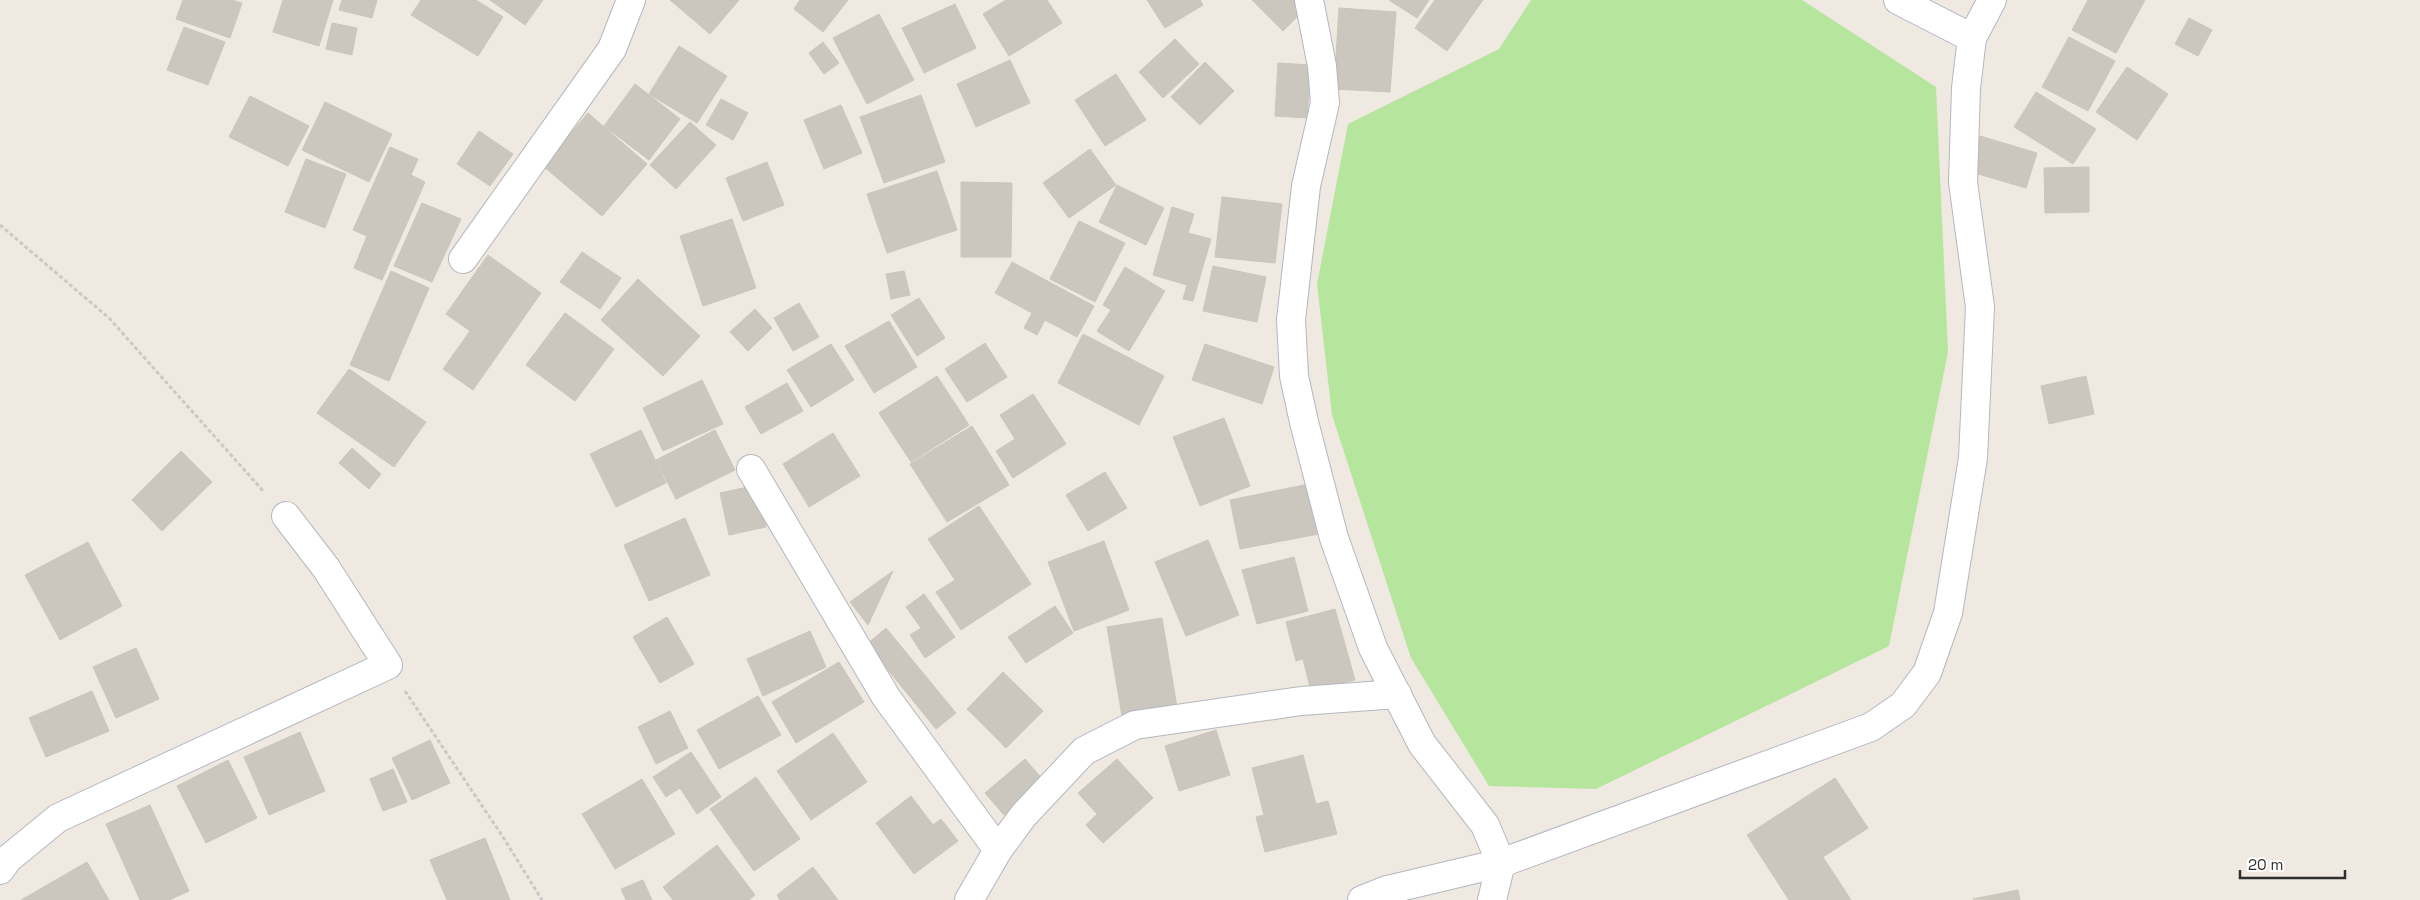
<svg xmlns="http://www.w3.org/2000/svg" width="2420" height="900" viewBox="0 0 2420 900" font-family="'Space Grotesk',sans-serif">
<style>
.green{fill:#b6e59e}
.building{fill:#cbc7bf;stroke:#cbc5ba}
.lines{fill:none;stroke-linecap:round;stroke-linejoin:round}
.street-casing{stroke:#b4b7c1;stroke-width:30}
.path{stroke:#c9c9c9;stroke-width:3;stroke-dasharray:4 2.5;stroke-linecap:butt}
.street{stroke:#fff;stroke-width:28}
</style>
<rect width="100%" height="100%" fill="#efe9e1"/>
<!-- green -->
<polygon class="green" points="1531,0 1802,0 1936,87 1948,352 1889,646 1596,789 1489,786 1411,658 1332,415 1317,284 1348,124 1499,49"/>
<!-- building -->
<g class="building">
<polygon points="183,0 232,0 242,3 230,38 176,19"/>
<polygon points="283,0 333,0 319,46 273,32"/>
<polygon points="342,0 377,0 372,18 339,10"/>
<polygon points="421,0 476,0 503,17 478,56 411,15"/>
<polygon points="490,0 543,0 525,25"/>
<polygon points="670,0 739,0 710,34"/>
<polygon points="800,0 848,0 823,32 794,9"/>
<polygon points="1006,0 1047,0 1062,23 1009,56 983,14"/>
<polygon points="1147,0 1200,0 1203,5 1165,28"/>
<polygon points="1252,0 1295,0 1305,9 1283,31"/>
<polygon points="1389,0 1429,0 1417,18"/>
<polygon points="1435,0 1483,0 1447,51 1415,28"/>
<polygon points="2088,0 2145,0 2116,53 2072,30"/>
<polygon points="955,4 976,48 924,73 902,28"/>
<polygon points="1339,8 1396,12 1390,92 1334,89"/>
<polygon points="879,14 914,80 867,104 833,38"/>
<polygon points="2189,18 2212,30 2198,56 2175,44"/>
<polygon points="332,23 357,28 352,55 326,49"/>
<polygon points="184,27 225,42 208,85 167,70"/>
<polygon points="2069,37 2115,61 2088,111 2042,87"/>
<polygon points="1175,39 1199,64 1163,98 1139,72"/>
<polygon points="823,42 839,63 824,74 809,53"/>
<polygon points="679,46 727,76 697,123 649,94"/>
<polygon points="1010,60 1030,103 976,127 957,84"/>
<polygon points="1205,62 1234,91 1200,125 1171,97"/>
<polygon points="1278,63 1311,65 1307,118 1275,116"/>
<polygon points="2127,67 2168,94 2137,140 2096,112"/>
<polygon points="1116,74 1146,120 1105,146 1075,100"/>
<polygon points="635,84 680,119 649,160 604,126"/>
<polygon points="2036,92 2096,129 2073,164 2014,127"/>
<polygon points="921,95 945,162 884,183 860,117"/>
<polygon points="250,96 309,126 288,166 229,137"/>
<polygon points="721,99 748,113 733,140 706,125"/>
<polygon points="325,102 392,134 369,182 302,150"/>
<polygon points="841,105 862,153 824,169 804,120"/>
<polygon points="588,113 647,164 602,216 543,166"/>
<polygon points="690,122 716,145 676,189 650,165"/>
<polygon points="479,131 513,154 490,186 457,164"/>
<polygon points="1980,136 2037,153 2026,188 1968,171"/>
<polygon points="390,147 418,159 411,175 425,182 382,280 354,268 367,236 353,230"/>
<polygon points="1090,149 1116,185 1069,218 1043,183"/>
<polygon points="306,159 346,174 325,228 285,212"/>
<polygon points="767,162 784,205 743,221 726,178"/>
<polygon points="2089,167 2089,212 2045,213 2044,168"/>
<polygon points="937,171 957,230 887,253 867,194"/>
<polygon points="961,182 1012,183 1011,257 961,257"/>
<polygon points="1117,185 1164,208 1146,245 1099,222"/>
<polygon points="1222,197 1282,204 1275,263 1215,257"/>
<polygon points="422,203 461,219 432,282 394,266"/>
<polygon points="1172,207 1194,214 1188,233 1211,239 1193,301 1183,299 1187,285 1153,275"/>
<polygon points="732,219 756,288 703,306 680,236"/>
<polygon points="1079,221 1125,243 1095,302 1050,279"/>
<polygon points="582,252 621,278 600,309 560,282"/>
<polygon points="488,255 541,293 473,390 443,369 470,331 446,314"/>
<polygon points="1012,262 1094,306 1077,337 1045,320 1037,335 1024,328 1032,313 995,293"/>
<polygon points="1213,266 1266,277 1257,322 1203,311"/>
<polygon points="1125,267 1165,291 1129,351 1097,331 1111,310 1103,305"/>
<polygon points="391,271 429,288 389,381 350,365"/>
<polygon points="904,271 910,295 891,299 886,274"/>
<polygon points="638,279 700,336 663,376 601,320"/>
<polygon points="919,298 945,338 917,356 891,315"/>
<polygon points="799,303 819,337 793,351 774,318"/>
<polygon points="755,309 772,328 748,351 730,332"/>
<polygon points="565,313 614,349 575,401 526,365"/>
<polygon points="889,321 917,367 874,393 845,346"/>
<polygon points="1083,334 1164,376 1139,425 1058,383"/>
<polygon points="985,343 1007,377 967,402 945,369"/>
<polygon points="831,344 854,380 811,407 787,370"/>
<polygon points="1205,344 1274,367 1262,404 1192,380"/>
<polygon points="349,369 426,422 394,467 317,413"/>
<polygon points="937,376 969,425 911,462 879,413"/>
<polygon points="2086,376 2094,414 2049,424 2041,386"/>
<polygon points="702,380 723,424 663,451 643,408"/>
<polygon points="787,383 803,411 761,434 745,407"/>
<polygon points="1033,394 1066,444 1013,478 996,451 1015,439 1000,415"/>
<polygon points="1224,418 1250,486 1200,506 1173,437"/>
<polygon points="972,426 1009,485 947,522 910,464"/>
<polygon points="641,430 666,483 616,507 590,454"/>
<polygon points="715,430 735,470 676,499 656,460"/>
<polygon points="833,433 860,476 809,507 783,464"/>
<polygon points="352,448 381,474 369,489 339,463"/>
<polygon points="181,451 212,482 162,531 132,500"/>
<polygon points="1105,472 1127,508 1088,531 1066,495"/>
<polygon points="1309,484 1319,534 1240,549 1230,500"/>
<polygon points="757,485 766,527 729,535 720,493"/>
<polygon points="979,506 1031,584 961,630 936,592 955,580 928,539"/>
<polygon points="685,518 710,575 649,601 624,545"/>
<polygon points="1208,540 1239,615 1186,636 1155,562"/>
<polygon points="1104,541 1129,610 1074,631 1048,562"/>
<polygon points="88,542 122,606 60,640 25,575"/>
<polygon points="1294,557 1308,611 1257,624 1242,570"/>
<polygon points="893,571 868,625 850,602"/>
<polygon points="924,594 955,637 925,658 910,635 921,628 906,607"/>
<polygon points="1055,606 1073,633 1026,663 1008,637"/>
<polygon points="1335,609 1355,680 1311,691 1303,659 1296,661 1286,622"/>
<polygon points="667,617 694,664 660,683 633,637"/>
<polygon points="1162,618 1177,707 1122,716 1107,627"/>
<polygon points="886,628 956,713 936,729 867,644"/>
<polygon points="810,631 826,667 763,696 747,659"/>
<polygon points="136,648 159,699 116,718 93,667"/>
<polygon points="839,662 864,702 796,743 772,702"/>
<polygon points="1003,672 1043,711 1006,748 967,709"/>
<polygon points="92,691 109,731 46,757 29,718"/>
<polygon points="758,696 781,735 719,769 697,730"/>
<polygon points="670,711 688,748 656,764 638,727"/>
<polygon points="1216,730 1230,775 1179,791 1165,746"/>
<polygon points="300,732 325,791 269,815 244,757"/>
<polygon points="833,733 867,782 811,820 777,771"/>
<polygon points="430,740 450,783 412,800 392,758"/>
<polygon points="691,752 721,797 697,814 680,788 666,797 653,777"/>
<polygon points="1303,755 1316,804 1328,801 1337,834 1265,852 1256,817 1264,815 1252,768"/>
<polygon points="1025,759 1044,781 1004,815 985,793"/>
<polygon points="1117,759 1153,798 1103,843 1086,825 1097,814 1078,793"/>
<polygon points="228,760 257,818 206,843 177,786"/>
<polygon points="393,769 407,802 383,811 370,779"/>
<polygon points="756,777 800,839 754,871 710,809"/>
<polygon points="1835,778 1868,828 1823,857 1851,900 1789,900 1747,835"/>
<polygon points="642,779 675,834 615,869 582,814"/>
<polygon points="911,796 933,825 941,819 958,841 914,874 876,823"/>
<polygon points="150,805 189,891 169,900 140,900 106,824"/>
<polygon points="485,838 510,900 447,900 430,860"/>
<polygon points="717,845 755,895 749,900 673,900 663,887"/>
<polygon points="87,862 109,900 21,900"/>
<polygon points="813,867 838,900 780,900 777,895"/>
<polygon points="643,880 652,900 626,900 621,889"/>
<polygon points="2018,890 2020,900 1973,899"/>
</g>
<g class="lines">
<!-- street casing -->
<g class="street-casing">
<g id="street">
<polyline points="1309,0 1322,66 1325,103 1306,186 1291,320 1294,376 1304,422 1334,538 1373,648 1422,744 1485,825 1501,863 1387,890 1362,900"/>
<polyline points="1898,0 1972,38"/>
<polyline points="463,259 612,49 631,0"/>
<polyline points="751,469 886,697 998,850"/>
<polyline points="0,870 8,859 58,818 388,665 326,568 286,516"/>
<polyline points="969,900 998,850 1023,816 1084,751 1135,725 1301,701 1397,694"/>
<polyline points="1492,900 1501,863 1871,727 1903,705 1927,673 1948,613 1973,458 1980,307 1963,182 1966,88 1972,38 1992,0"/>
</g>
</g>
<!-- path -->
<g class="path">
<polyline points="0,225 109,318 264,492"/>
<polyline points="405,691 503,837 542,900"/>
</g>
<!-- street -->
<use href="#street" class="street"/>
</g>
<!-- scale -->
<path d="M2240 870v8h105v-8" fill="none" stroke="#2e2e2e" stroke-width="2.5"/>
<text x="2248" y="870" font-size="15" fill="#2e2e2e" stroke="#ffffff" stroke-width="4" paint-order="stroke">20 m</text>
</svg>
